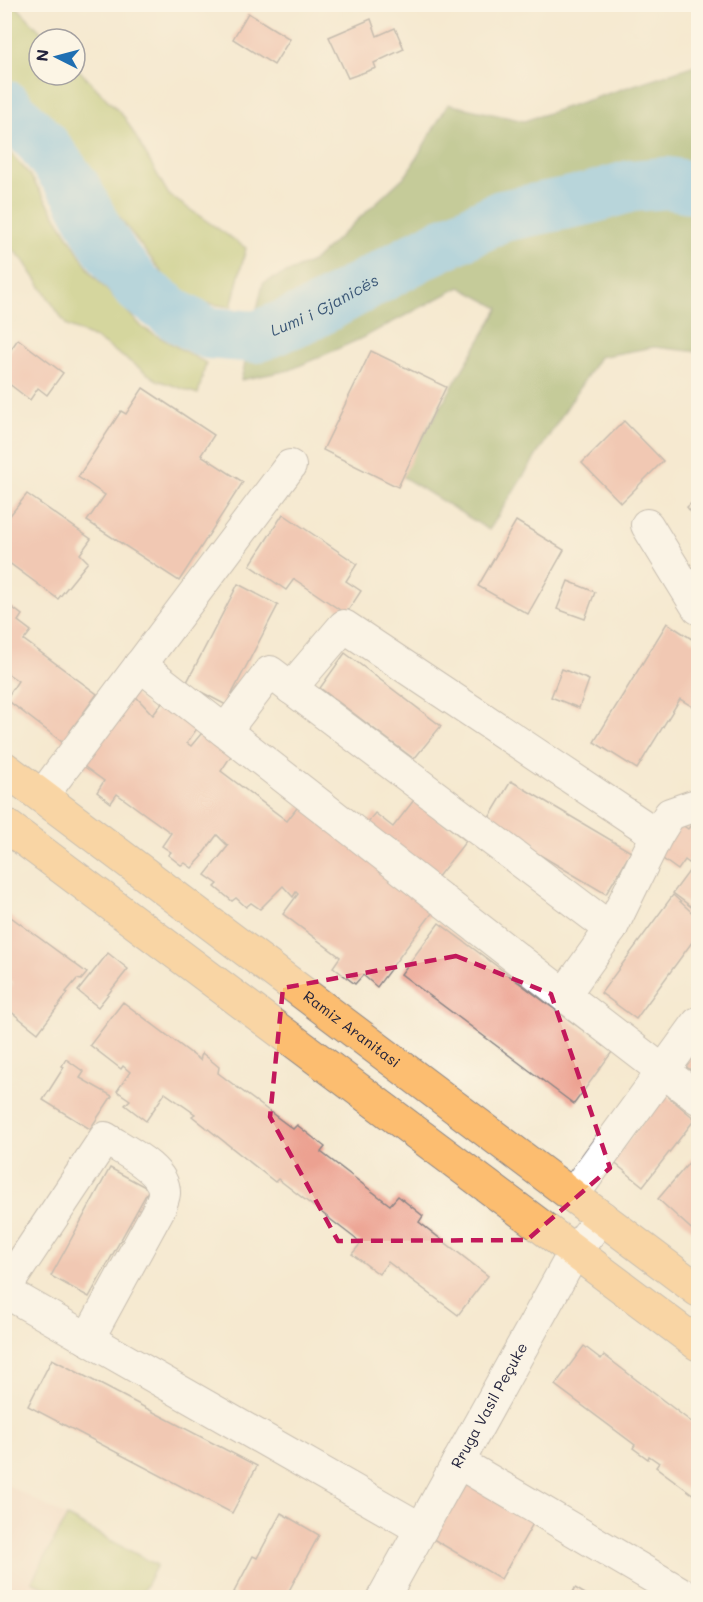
<svg xmlns="http://www.w3.org/2000/svg" width="703" height="1602" viewBox="0 0 703 1602" font-family="Mali,sans-serif">
<style>
.built{fill:#f4d3c0}
.green{fill:#aebf63;stroke:#68704f;stroke-width:1.5}
.forest{fill:#8aa659;stroke:#56644a;stroke-width:1.5}
.lines{fill:none;stroke-linecap:round;stroke-linejoin:round}
.river{stroke:#6dbce7;stroke-width:52}
.building{fill:#eca191}
.minor-casing{stroke:#8c8686;stroke-width:34}
.major-casing{stroke:#8c8686;stroke-width:35}
.minor{stroke:#fff;stroke-width:32}
.major{stroke:#fcbd6f;stroke-width:33}
.marked{fill:none;stroke:#c2185b;stroke-width:4.5;stroke-dasharray:12 8;stroke-linejoin:round}
.labels{text-anchor:middle;stroke-width:6;stroke-linejoin:round;paint-order:stroke}
.street-label{font-size:15px;fill:#22223b;stroke:#fcf5e5}
.water-label{font-size:16px;font-style:italic;fill:#3c5877;stroke:#fcf5e5}
</style>
<rect width="100%" height="100%" fill="#fcf5e5"/>
<filter id="ink" filterUnits="userSpaceOnUse"><feTurbulence type="fractalNoise" baseFrequency=".0167" numOctaves="2"/><feDisplacementMap in="SourceGraphic" scale="12" xChannelSelector="R" yChannelSelector="G"/><feConvolveMatrix kernelMatrix="1 2 1 2 8 2 1 2 1" color-interpolation-filters="sRGB"/></filter>
<filter id="wash" filterUnits="userSpaceOnUse"><feTurbulence type="fractalNoise" baseFrequency=".008" numOctaves="4" result="noise"/><feDisplacementMap in="SourceGraphic" scale="24" xChannelSelector="R" yChannelSelector="G"/><feGaussianBlur stdDeviation="1.35" result="paint"/><feColorMatrix in="noise" values="0 0 0 0 0 0 0 0 0 0 0 0 0 0 0 0 0 1.4 0 .05"/><feComposite in="paint" operator="in"/></filter>
<g filter="url(#wash)">
<rect width="100%" height="100%" fill="#f5e9d0"/>
<!-- built -->
<polygon class="built" points="4,1483 157,1565 140,1597 5,1597"/>
<!-- green -->
<g class="green">
<polygon points="5,4 15,5 48,39 39,39 39,75 75,75 75,66 125,118 169,195 246,248 231,307 198,302 169,282 116,213 77,155 25,96 5,82"/>
<polygon points="4,146 30,175 92,274 143,328 206,363 198,394 157,380 95,338 67,326 23,260 5,241"/>
<polygon points="67,1517 157,1565 140,1597 62,1597 32,1581"/>
</g>
<!-- forest -->
<polygon class="forest" points="698,64 698,352 654,347 599,357 489,530 400,475 499,308 460,287 362,338 290,370 241,380 263,283 312,262 407,174 448,104 524,121"/>
<g class="lines">
<!-- river -->
<path class="river" id="s1" d="M4 105 42 143 75 188 99 234 116 260 140 289 177 316 208 333 256 337 310 315 426 252 502 216 587 199 631 186 667 183 698 188"/>
</g>
<g id="blocks">
<!-- building -->
<g class="building">
<polygon points="402,4 416,4 405,10"/>
<polygon points="248,13 290,39 274,65 233,39"/>
<polygon points="371,19 377,36 395,28 404,49 374,63 376,68 348,78 329,37"/>
<polygon points="18,339 63,373 47,395 38,388 30,400 4,380 4,353 7,355"/>
<polygon points="371,351 446,387 398,487 323,450"/>
<polygon points="143,388 214,435 201,455 243,482 179,581 87,521 105,495 78,477 121,411 126,414"/>
<polygon points="624,421 663,461 621,503 582,463"/>
<polygon points="27,494 91,539 80,554 88,562 58,599 4,559 4,523"/>
<polygon points="698,497 698,521 687,507"/>
<polygon points="283,514 357,564 346,581 361,591 346,614 294,579 286,590 250,565"/>
<polygon points="516,521 564,550 528,614 478,586"/>
<polygon points="568,581 595,592 585,619 557,609"/>
<polygon points="238,584 278,605 226,705 186,684"/>
<polygon points="9,605 22,615 18,621 31,631 24,640 97,694 70,731 74,734 66,745 6,699 18,681 4,671 4,611"/>
<polygon points="667,623 698,643 698,704 696,709 680,699 637,769 594,742"/>
<polygon points="345,653 441,726 414,759 320,688"/>
<polygon points="562,669 589,680 579,708 551,697"/>
<polygon points="127,687 153,715 166,698 200,724 187,743 191,746 206,728 235,750 221,771 287,821 300,804 436,908 377,987 363,975 355,984 333,967 340,957 283,914 298,894 296,892 293,897 283,886 260,909 251,903 246,907 236,898 232,901 215,887 218,884 205,875 228,846 217,835 202,855 203,856 192,868 185,863 181,865 168,855 171,852 162,846 171,833 117,794 111,803 97,792 104,781 74,759"/>
<polygon points="511,781 631,852 606,894 486,823"/>
<polygon points="414,800 466,841 433,883 363,828 375,813 393,827"/>
<polygon points="675,820 688,829 690,826 698,832 698,912 673,893 693,866 685,860 678,870 652,851"/>
<polygon points="673,895 698,918 698,934 636,1019 601,993"/>
<polygon points="4,912 87,973 81,980 77,979 66,992 68,993 38,1033 5,1007 5,995 13,983 4,977"/>
<polygon points="439,923 612,1052 574,1104 401,974"/>
<polygon points="108,953 128,969 98,1007 78,991"/>
<polygon points="123,1002 200,1060 202,1053 219,1067 218,1073 293,1129 297,1125 325,1147 321,1152 390,1205 398,1196 423,1216 419,1222 488,1276 458,1315 388,1262 379,1274 352,1254 361,1243 278,1179 275,1182 192,1116 195,1114 165,1093 146,1121 125,1105 130,1100 117,1091 130,1072 123,1066 121,1069 90,1045"/>
<polygon points="698,1043 698,1074 684,1066"/>
<polygon points="66,1059 84,1072 80,1078 112,1096 90,1129 43,1100 64,1067 62,1066"/>
<polygon points="665,1094 695,1119 643,1186 612,1161"/>
<polygon points="698,1152 698,1235 658,1199"/>
<polygon points="110,1168 149,1189 89,1297 51,1276"/>
<polygon points="584,1346 601,1359 604,1355 698,1427 698,1498 656,1467 659,1463 649,1456 648,1459 633,1448 635,1445 555,1385"/>
<polygon points="52,1359 257,1466 232,1513 28,1406"/>
<polygon points="467,1480 535,1520 501,1579 433,1539"/>
<polygon points="281,1513 319,1535 285,1598 235,1598 237,1594 234,1592 253,1556 257,1558"/>
<polygon points="575,1588 592,1598 570,1598"/>
</g>
</g>
</g>
<g filter="url(#ink)">
<use href="#blocks" fill-opacity="0" stroke="#8c8686" stroke-width="1.5"/>
<g class="lines">
<!-- minor casing -->
<g class="minor-casing">
<g id="minor">
<polyline points="647,525 698,608"/>
<polyline points="140,665 564,995"/>
<polyline points="291,688 344,626 657,835 611,929 564,995 698,1098"/>
<polyline points="225,731 270,672 611,929"/>
<polyline points="42,796 290,466"/>
<polyline points="657,835 670,814 693,806 698,808"/>
<polyline points="573,1195 698,1023"/>
<path d="M4 1290 105 1138C123 1150 165 1169 164 1193 164 1197 161 1203 160 1207L88 1339"/>
<polyline points="4,1291 421,1529"/>
<polyline points="458,1462 689,1598"/>
<path id="s2" d="M383 1598 575 1251 602 1217"/>
</g>
</g>
<!-- major casing -->
<g class="major-casing">
<g id="major">
<path id="s3" d="M4 768 698 1290"/>
<polyline points="4,824 698,1344"/>
</g>
</g>
<!-- minor -->
<use href="#minor" class="minor"/>
<!-- major -->
<use href="#major" class="major"/>
</g>
</g>
<!-- marked area -->
<path d="M0 0H703V1602H0ZM456 956 551 994 610 1168 527 1240 338 1241 270 1117 283 988Z" fill="#f5e9d0" fill-opacity=".55" fill-rule="evenodd"/>
<path class="marked" d="M456 956 551 994 610 1168 527 1240 338 1241 270 1117 283 988Z"/>
<g class="labels">
<!-- street labels -->
<g class="street-label">
<text dy="5" stroke="none"><textPath href="#s3" startOffset="435">Ramiz Aranitasi</textPath></text>
<text dy="5" stroke="none"><textPath href="#s2" startOffset="220">Rruga Vasil Peçuke</textPath></text>
</g>
<!-- water labels -->
<g class="water-label">
<text dy="6" stroke="none"><textPath href="#s1" startOffset="435">Lumi i Gjanicës</textPath></text>
</g>
</g>
<!-- margin -->
<rect width="703" height="1602" fill="none" stroke="#fcf5e5" stroke-width="24"/>
<!-- north arrow -->
<g transform="translate(57 57) rotate(276)"><circle r="28" fill="#fcf5e5" stroke="#a5a1a1" stroke-width="1.5"/>
<path d="M0-4.5L10 22L0 15L-10 22Z" fill="#1f6fb2"/>
<text y="-9" font-size="16" font-weight="bold" text-anchor="middle" fill="#22223b">N</text>
</g>
</svg>
